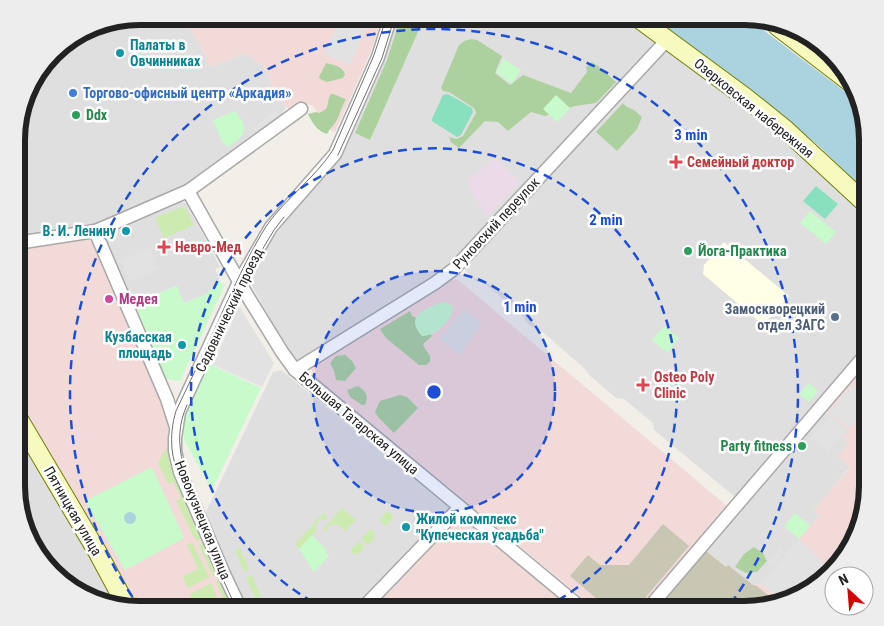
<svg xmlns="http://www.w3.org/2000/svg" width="884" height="626" viewBox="0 0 884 626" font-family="'Roboto Condensed',sans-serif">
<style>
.residential{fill:#e0dfdf}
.commercial{fill:#f2dad9}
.industrial{fill:#ebdbe8}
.education{fill:#ffffe5}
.construction{fill:#c7c7b4}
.grass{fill:#cdebb0}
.forest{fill:#add19e}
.park{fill:#c8facc}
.pitch{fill:#88e0be}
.parking{fill:#e2e2e2}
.water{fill:#aad3df}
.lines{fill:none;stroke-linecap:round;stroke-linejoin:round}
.street-casing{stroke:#a9a9a9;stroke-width:15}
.secondary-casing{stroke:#707d05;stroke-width:20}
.street{stroke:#fff;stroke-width:12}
.secondary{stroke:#f7fabf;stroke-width:18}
.tram{stroke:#707070;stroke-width:1}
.ring{fill:none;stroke:#1d4ed8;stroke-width:2.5;stroke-dasharray:9 6}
.culture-dot{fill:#0f9aa8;stroke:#fff;stroke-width:2}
.shop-dot{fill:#3f7fe0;stroke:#fff;stroke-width:2}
.leisure-dot{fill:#2e9e5b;stroke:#fff;stroke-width:2}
.health-dot{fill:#e0444e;stroke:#fff;stroke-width:2}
.hotel-dot{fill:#d1479c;stroke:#fff;stroke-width:2}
.service-dot{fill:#5c6f8a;stroke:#fff;stroke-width:2}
.labels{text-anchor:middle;stroke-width:5;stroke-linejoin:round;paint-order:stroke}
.culture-label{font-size:14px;font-weight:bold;fill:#0d838f;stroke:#fff;text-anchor:start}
.shop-label{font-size:14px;font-weight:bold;fill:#366cbe;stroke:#fff;text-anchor:start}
.street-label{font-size:14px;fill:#222;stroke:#fff}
.leisure-label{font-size:14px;font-weight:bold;fill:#27864d;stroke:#fff;text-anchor:start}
.health-label{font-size:14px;font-weight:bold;fill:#be3a42;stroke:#fff;text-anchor:start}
.hotel-label{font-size:14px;font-weight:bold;fill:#b23c85;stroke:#fff;text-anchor:start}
.service-label{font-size:14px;font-weight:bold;fill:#4e5e75;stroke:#fff;text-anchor:end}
.rim{fill:none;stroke:#222;stroke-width:6}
.centre{fill:#1d4ed8;stroke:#fff;stroke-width:2.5}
.ring-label{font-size:15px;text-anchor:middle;font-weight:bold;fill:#1d4ed8;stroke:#fff;stroke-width:5;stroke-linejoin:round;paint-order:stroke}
</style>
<rect width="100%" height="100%" fill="#f2efe9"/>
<!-- residential -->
<g class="residential">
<polygon points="140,16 183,16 202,49 210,67 245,53 263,66 281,102 286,107 280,116 276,111 254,128 259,135 196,181 100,226 17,240 17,124 33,78 59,47 100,23"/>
<polygon points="399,16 625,16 658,41 455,260 434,277 302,358 296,360 291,356 252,286 251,280 269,243 283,224 334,165 341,155 385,59"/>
<polygon points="665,46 782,133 867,215 867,345 735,497 654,430 653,423 624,399 616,398 588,374 586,370 537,327 532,327 525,321 525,318 520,314 517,315 513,311 512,306 483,282 477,282 466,272 465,269 466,265"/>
<polygon points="182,202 186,203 187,205 220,267 215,269 220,278 207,294 183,303 176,286 133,304 107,241 107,238 109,235 113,232"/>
<polygon points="281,370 449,508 447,512 353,610 247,610 205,514 273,372"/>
<polygon points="825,410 849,431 850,467 814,510 820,515 761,584 753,585 729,566 726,568 705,549"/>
<polygon points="17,432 120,605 65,584 33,548 17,502"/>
</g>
<!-- commercial -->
<g class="commercial">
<polygon points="183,16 383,16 370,54 335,132 331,130 312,105 305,104 294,110 286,107 281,102 263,66 245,53 210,67 202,49"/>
<polygon points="85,239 92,240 167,410 170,452 234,610 134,609 17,408 17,251"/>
<polygon points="451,279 458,280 727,506 639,610 597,610 316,379 312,373 312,366"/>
<polygon points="867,361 867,494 842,561 798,597 744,610 653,610 705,549 726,567 728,565 753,585 761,584 819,515 813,510 850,468 837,456 849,443 843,438 849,431 825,410"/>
<polygon points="459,519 464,520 573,610 370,610 456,520"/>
</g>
<!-- industrial -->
<polygon class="industrial" points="496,158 520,182 487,217 466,181"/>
<!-- education -->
<polygon class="education" points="724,242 789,296 763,325 703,274 704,265"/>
<!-- construction -->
<g class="construction">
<polygon points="663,524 689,546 635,610 610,610 570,576 588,555 600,565 629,565"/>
<polygon points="706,551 726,567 728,565 753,585 757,586 776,602 744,610 656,610"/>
</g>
<!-- grass -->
<g class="grass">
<polygon points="182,207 185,208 194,225 164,238 155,218"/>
<polygon points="167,447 170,447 202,538 197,541 195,539 176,501 181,498 173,482 168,484 158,463"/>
<path d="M342 508 356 520 345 531C339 525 336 522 329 526L327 530 324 531H322Z"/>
<polygon points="387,511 394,517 386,526 379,520"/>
<polygon points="323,513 328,517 325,521 322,518 314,527 317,530 299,549 295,544"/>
<polygon points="370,529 375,534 373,536 375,538 368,545 361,539"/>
<polygon points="359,541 365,547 359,554 357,553 355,555 350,551"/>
<polygon points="192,542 209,577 188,588 183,576 198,569 187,545"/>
<polygon points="204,542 218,575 213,577 199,545"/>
<polygon points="240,548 249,570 244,572 235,550"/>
<polygon points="252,575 261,597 256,600 246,578"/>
<polygon points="220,579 234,610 228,610 216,581"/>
<polygon points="211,583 222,609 197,610 190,594"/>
</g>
<!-- forest -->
<g class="forest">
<polygon points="401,16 425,16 370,140 355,133 387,60"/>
<polygon points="471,39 477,40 502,56 495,73 510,85 523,75 571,93 587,72 586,67 592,62 598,66 616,82 596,103 575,106 545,116 531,112 508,131 498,122 485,121 459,148 451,142 449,137 456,139 463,136 476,113 474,108 449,92 443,91 441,88 459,45 464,41"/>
<path d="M326 63C334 65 342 66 345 74L343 78 327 82 320 79 319 77Z"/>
<path d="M331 94C337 94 340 98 346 99 342 106 340 113 337 120 334 125 330 128 327 134 318 132 311 121 308 114L316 112 319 113C332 108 325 103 331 94Z"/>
<polygon points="623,103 627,107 634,110 642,117 637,129 617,151 596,132"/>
<polygon points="410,311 412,316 422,321 426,331 432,336 423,344 425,349 430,356 430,362 426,365 419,365 386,338 380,329"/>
<polygon points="345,355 352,361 356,368 345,381 336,380 334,371 330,363 336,356"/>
<path d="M358 386C366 392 369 394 365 405H362L350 397 347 390Z"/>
<polygon points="400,395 407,397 418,408 394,433 379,418 375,412 380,401"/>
<polygon points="754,547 763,553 767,561 757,572 746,573 735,567 744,554"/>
</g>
<!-- park -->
<g class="park">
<polygon points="504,59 521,70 512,84 496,72"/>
<polygon points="556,95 570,108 557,122 543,109"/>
<path d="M235 111C238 115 243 121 244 125 247 136 234 143 227 147L221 140 213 120Z"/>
<polygon points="810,211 836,232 826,244 800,223"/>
<polygon points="218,280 225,285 180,381 165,379 133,304 177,286 184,303 207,294"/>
<path d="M442 302C468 303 440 337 422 336 404 316 425 309 442 302Z"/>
<polygon points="664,326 679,338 667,353 652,340"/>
<polygon points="209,364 261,388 212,490 184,440 183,428 186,415"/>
<polygon points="809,383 818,391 809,402 799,394"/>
<polygon points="152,467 184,538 125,570 85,501"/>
<polygon points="795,513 810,526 799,539 784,526"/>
<polygon points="312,535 327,550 325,552 329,556 314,572 299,549"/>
</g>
<!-- pitch -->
<g class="pitch">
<polygon points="448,94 472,108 473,112 461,135 457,137 432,121 432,119 443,95"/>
<polygon points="816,186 838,204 825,219 803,201"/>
</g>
<!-- parking -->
<g class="parking">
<polygon points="341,16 371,16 350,65 324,54"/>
<polygon points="276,111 280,116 258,132 254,128"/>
<polygon points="150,248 159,269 129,281 121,260"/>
<polygon points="239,306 274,363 262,387 213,365"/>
<polygon points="464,309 481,323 460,355 440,339"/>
<polygon points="852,385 867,399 867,407 849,428 829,412"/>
<polygon points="830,417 846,431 828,452 811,437"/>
<polygon points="799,539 831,570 798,597 781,601 761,584"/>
<polygon points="780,548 785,552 772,567 767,563"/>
</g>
<!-- water -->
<g class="water">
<polygon points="648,16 745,16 844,91 860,104 867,132 867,193 817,144 739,82"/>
<circle cx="130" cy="518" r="6"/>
</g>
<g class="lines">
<!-- street casing -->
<g class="street-casing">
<g id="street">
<polyline points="188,191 245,292 282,352 295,370 584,610"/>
<polyline points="95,231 167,399 176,427"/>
<polyline points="17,243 95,231 105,227 188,191 301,109"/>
<polyline points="295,370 435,283 454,269 667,40"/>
<polyline points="241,610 224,574 180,472 175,451 175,438 179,412 239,282 271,227 335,154 378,57 391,16"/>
<polyline points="361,610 460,507"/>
<polyline points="647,610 867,353"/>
</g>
</g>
<!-- secondary casing -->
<g class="secondary-casing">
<g id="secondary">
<polyline points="635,16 745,97 785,129 867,205"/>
<polyline points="777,26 855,86"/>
<polyline points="17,416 98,553 127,607"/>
</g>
</g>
<!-- street -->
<use href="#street" class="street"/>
<!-- secondary -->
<use href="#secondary" class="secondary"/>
<!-- tram -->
<g class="tram">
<polyline points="338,155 382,58 395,16"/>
<polyline points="262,250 274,230 284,217"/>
<path d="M183 464C178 443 178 425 187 405"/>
<path d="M237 610C221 576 207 542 192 507 185 489 174 469 172 449 171 436 172 424 176 411 193 375 210 340 226 304 239 277 251 250 267 225 286 198 315 178 333 150L374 55 387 16"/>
</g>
</g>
<!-- distance rings -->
<circle cx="434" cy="392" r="121" fill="#1d4ed8" fill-opacity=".12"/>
<g class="ring">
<circle cx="434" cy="392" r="121"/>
<path d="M326 609A243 243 0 1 1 542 609"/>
<path d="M141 609A364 364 0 1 1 727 609"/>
</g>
<!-- markers -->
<g class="culture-dot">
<circle cx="120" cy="53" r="5"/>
<circle cx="126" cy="231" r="5"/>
<circle cx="182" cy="345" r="5"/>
<circle cx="406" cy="527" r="5"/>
</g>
<circle class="shop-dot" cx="73" cy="93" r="5"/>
<g class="leisure-dot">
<circle cx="76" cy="115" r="5"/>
<circle cx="688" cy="251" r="5"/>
<circle cx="802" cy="446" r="5"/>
</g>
<g class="health-dot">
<path d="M673.5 154.5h5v5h5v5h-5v5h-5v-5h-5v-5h5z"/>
<path d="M161.5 239.5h5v5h5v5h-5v5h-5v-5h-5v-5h5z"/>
<path d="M640.5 377.5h5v5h5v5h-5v5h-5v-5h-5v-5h5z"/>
</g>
<circle class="hotel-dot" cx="109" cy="299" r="5"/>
<circle class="service-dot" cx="835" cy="317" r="5"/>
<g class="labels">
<!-- culture labels -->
<g class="culture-label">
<text x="130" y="50">Палаты в<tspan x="130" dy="16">Овчинниках</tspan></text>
<text x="116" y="236" text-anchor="end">В. И. Ленину</text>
<text x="172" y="342" text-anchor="end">Кузбасская<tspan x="172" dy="16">площадь</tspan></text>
<text x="416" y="524">Жилой комплекс<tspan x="416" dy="16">"Купеческая усадьба"</tspan></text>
</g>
<!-- shop labels -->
<g class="shop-label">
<text x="83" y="98">Торгово-офисный центр «Аркадия»</text>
</g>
<!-- street labels -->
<g class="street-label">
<text transform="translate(754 108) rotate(39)" y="5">Озерковская набережная</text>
<text transform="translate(496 223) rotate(-47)" y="5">Руновский переулок</text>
<text transform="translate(229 310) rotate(-64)" y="5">Садовнический проезд</text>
<text transform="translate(359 423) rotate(40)" y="5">Большая Татарская улица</text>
<text transform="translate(73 511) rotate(60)" y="5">Пятницкая улица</text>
<text transform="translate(203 520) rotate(68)" y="5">Новокузнецкая улица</text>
</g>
<!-- leisure labels -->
<g class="leisure-label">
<text x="86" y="120">Ddx</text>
<text x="698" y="256">Йога-Практика</text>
<text x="792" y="451" text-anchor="end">Party fitness</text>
</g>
<!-- health labels -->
<g class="health-label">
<text x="687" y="167">Семейный доктор</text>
<text x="175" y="252">Невро-Мед</text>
<text x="654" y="382">Osteo Poly<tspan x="654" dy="16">Clinic</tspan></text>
</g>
<!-- hotel labels -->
<g class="hotel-label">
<text x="119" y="304">Медея</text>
</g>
<!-- service labels -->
<g class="service-label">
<text x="825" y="314">Замоскворецкий<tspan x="825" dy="16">отдел ЗАГС</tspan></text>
</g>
</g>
<!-- crop -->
<path d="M0 0H884V626H0ZM140 25H744A115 115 0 0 1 859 140V486A115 115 0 0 1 744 601H140A115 115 0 0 1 25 486V140A115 115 0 0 1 140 25Z" fill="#ededed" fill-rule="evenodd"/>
<path class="rim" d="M140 25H744A115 115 0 0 1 859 140V486A115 115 0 0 1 744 601H140A115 115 0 0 1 25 486V140A115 115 0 0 1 140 25Z"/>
<circle cx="434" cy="392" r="8" class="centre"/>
<g class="ring-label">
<text x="691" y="140">3 min</text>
<text x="606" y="225">2 min</text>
<text x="520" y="312">1 min</text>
</g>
<!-- north arrow -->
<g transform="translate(849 591) rotate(334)"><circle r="24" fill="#ffffff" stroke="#a7a7a7"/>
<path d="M0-4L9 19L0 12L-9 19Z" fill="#d40000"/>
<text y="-8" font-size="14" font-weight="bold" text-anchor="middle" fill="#222222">N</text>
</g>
</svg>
